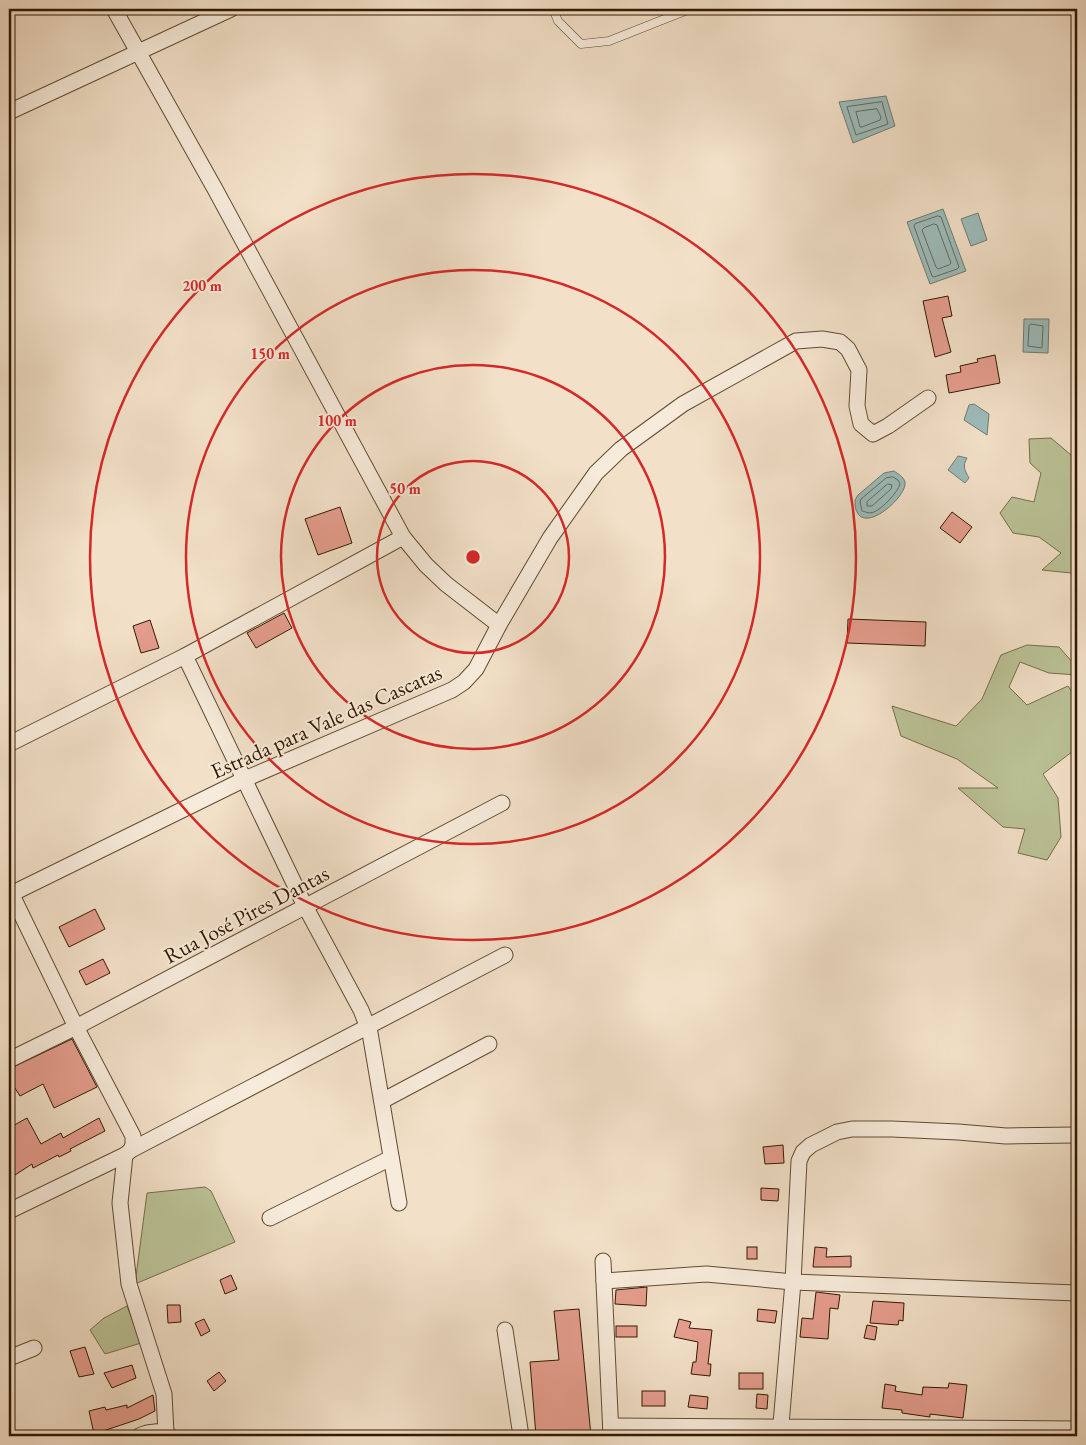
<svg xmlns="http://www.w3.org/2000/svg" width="1086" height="1445" viewBox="0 0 1086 1445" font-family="'EB Garamond',serif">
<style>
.green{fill:#bac296;stroke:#766e4b}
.water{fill:#9cbcbb;stroke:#727b70}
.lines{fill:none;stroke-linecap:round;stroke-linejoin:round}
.shore{stroke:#676a5e;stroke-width:1}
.building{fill:#e59d8d;stroke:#321900}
.service-casing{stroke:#624b32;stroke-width:9}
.minor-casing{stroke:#624b32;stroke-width:17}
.service{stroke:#f7ebdb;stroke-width:8}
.minor{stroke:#f7ebdb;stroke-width:15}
.ring{fill:none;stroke:#d62828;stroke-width:2.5}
.labels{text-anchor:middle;stroke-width:4;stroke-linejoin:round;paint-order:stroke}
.street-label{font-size:22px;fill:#321900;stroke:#f7ebdb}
.centre{fill:#d62828;stroke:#f7ebdb;stroke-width:2.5}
.ring-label{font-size:15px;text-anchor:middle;font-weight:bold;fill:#d62828;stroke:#f7ebdb;stroke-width:4;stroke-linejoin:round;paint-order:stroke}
</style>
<rect width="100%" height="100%" fill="#f2e0c8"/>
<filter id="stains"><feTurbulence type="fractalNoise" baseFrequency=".004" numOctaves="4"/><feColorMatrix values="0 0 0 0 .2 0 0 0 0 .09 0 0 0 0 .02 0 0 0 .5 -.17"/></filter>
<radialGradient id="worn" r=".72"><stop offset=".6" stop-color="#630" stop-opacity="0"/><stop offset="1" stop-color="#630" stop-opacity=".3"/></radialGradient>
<!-- green -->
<g class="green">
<polygon points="1051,438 1071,455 1077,457 1077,583 1071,573 1042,570 1061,553 1039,537 1013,533 1000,513 1012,497 1034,502 1041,473 1030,463 1029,439"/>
<polygon points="1027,645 1059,647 1074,664 1077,663 1077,675 1049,673 1020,662 1009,687 1027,705 1068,686 1077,699 1077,748 1043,774 1058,798 1061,837 1047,860 1018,853 1025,829 1003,827 958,788 998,788 957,759 901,736 892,706 956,726 982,699 1001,655"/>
<polygon points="205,1187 211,1191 235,1242 135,1284 147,1193"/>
<polygon points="127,1306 141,1343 105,1354 90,1330 104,1318"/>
</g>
<!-- water -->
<g class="water">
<polygon points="886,96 895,126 853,143 839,102"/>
<polygon points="943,209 966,271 930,284 907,222"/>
<polygon points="978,213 987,240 971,246 961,219"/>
<polygon points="1024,319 1049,319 1048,353 1023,352"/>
<polygon points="974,404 989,414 987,435 964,420 969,405"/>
<path d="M958 456 967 458C962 466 965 471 969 478L965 483 948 470Z"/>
<path d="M894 471C898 474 903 476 905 482 908 495 867 533 857 512 855 509 855 503 855 500L858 495 884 473Z"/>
</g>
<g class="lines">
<!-- shore -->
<g class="shore">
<polygon points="882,102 888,124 856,135 847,107"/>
<polygon points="877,109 881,117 880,120 862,127 860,127 856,112"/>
<polygon points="938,216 941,217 959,267 957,269 934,277 932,276 914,226 915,224"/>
<polygon points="934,224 937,225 951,263 949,265 938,269 936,267 922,230 924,228"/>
<polygon points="1031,324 1043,326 1042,348 1028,346 1029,326"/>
<path d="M893 477 898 480 900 484C898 492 882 509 874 512 870 514 866 512 862 511L860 502 861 499 886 478Z"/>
<polygon points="888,484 892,485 891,489 872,506 867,506 867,502"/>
</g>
</g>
<!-- building -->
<g class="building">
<polygon points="948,296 952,316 942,318 951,352 935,357 923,301"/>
<polygon points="995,355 1000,383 949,393 946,375 961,372 960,366 978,362 977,359"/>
<polygon points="340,507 352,543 318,555 305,519"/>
<polygon points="952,512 972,527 960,543 940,528"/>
<polygon points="284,613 292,628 256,648 247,633"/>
<polygon points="848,619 926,622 925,646 847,643"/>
<polygon points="150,620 159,648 141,653 133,626"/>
<polygon points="95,909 105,929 69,947 59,927"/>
<polygon points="103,959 110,973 86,985 79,971"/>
<polygon points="72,1039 97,1087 54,1108 43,1084 20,1096 9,1079 9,1069"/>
<polygon points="27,1118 41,1144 61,1133 63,1138 99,1118 105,1131 70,1149 71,1151 59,1157 58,1155 33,1168 32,1164 15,1175 9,1164 9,1128"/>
<polygon points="783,1145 784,1163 765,1164 763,1147"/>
<polygon points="761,1188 779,1189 778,1201 761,1200"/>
<rect x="747" y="1247" width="10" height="12"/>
<polygon points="815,1247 827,1248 826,1257 851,1256 851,1267 813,1267"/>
<polygon points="231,1275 237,1289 225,1294 220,1280"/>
<polygon points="647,1287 646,1306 615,1304 616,1290"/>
<polygon points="816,1292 840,1295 838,1309 830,1308 828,1339 800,1337 802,1318 813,1319"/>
<polygon points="873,1301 904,1303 903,1321 899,1320 898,1325 870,1323"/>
<polygon points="167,1305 180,1305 181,1322 168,1323"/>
<polygon points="579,1309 591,1436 536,1436 530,1362 559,1360 554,1311"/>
<polygon points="758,1309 777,1311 775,1323 757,1321"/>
<polygon points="204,1319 210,1331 201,1336 195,1323"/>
<polygon points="679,1319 691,1322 689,1328 712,1330 708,1364 711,1364 710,1376 691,1374 693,1362 696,1362 698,1342 674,1337"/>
<polygon points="867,1325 877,1327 875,1340 864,1338"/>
<rect x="616" y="1326" width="21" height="11"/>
<polygon points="85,1347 94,1374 79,1377 70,1351"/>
<polygon points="132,1365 136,1378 112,1388 104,1373"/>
<polygon points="219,1372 226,1381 214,1391 207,1381"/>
<rect x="739" y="1373" width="24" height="16"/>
<polygon points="949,1383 967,1385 963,1418 930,1414 930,1417 902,1413 902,1410 882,1408 885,1384 896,1386 895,1391 922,1395 923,1387 948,1388"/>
<rect x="642" y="1391" width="23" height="15"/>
<polygon points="757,1394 768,1395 767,1409 756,1408"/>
<polygon points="153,1395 155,1411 139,1419 94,1434 89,1411 105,1407 106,1410 127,1405 127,1408"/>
<polygon points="690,1395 708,1397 707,1409 688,1407"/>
</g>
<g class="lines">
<!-- service casing -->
<g class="service-casing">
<polyline id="service" points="553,9 558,21 581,44 609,41 690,9"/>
</g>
<!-- minor casing -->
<g class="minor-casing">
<g id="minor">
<polyline points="114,9 215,189 403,537 426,565 446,584 499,625"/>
<polyline points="9,112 231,9"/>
<polyline points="185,656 305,906 361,1010 370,1033 399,1203"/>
<polyline points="9,744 185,656 403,537"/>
<polyline points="11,893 76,1027 133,1136 133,1144 131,1150"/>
<polyline points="9,895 245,779 452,690 464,682 476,669 499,625 550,538 596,473 621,449 683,404 796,341 822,339 840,342 848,349 859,370 857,406 861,424 873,434 888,426 928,398"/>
<polyline points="9,1060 76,1027 502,803"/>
<polyline points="382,1101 489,1044"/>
<polyline points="125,1155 120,1203 129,1284 164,1394 166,1433"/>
<polyline points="9,1211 125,1155 131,1150 505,955"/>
<polyline points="270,1218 391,1158"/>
<polyline points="603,1261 611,1435"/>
<polyline points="604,1281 706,1274 793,1282 1077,1293"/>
<polyline points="505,1330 521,1436"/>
<polyline points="9,1358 34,1348"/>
<polyline points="611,1426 1077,1429"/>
<path d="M139 1436C149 1431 161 1430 170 1436"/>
<polyline points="780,1436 793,1282 799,1161 803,1152 811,1145 837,1132 852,1129 892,1129 958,1132 1006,1136 1077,1135"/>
</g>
</g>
<!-- service -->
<use href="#service" class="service"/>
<!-- minor -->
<use href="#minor" class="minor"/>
</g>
<!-- distance rings -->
<g class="ring">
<circle cx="473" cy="557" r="96"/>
<circle cx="473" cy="557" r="192"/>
<circle cx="473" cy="557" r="287"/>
<circle cx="473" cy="557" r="383"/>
</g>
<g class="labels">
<!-- street labels -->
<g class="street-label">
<text transform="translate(326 721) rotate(-24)" y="8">Estrada para Vale das Cascatas</text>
<text transform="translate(246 914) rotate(-28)" y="8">Rua José Pires Dantas</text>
</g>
</g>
<circle cx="473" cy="557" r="8" class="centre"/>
<g class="ring-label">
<text x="202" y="291">200 m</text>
<text x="270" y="359">150 m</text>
<text x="337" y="426">100 m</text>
<text x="405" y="494">50 m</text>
</g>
<!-- margin -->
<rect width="1086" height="1445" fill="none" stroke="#f2e0c8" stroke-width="30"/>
<rect x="10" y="10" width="1066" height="1425" fill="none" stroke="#321900" stroke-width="2.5"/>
<rect x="15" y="15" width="1056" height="1415" fill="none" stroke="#321900"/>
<rect width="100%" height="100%" filter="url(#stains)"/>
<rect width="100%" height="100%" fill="url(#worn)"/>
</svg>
